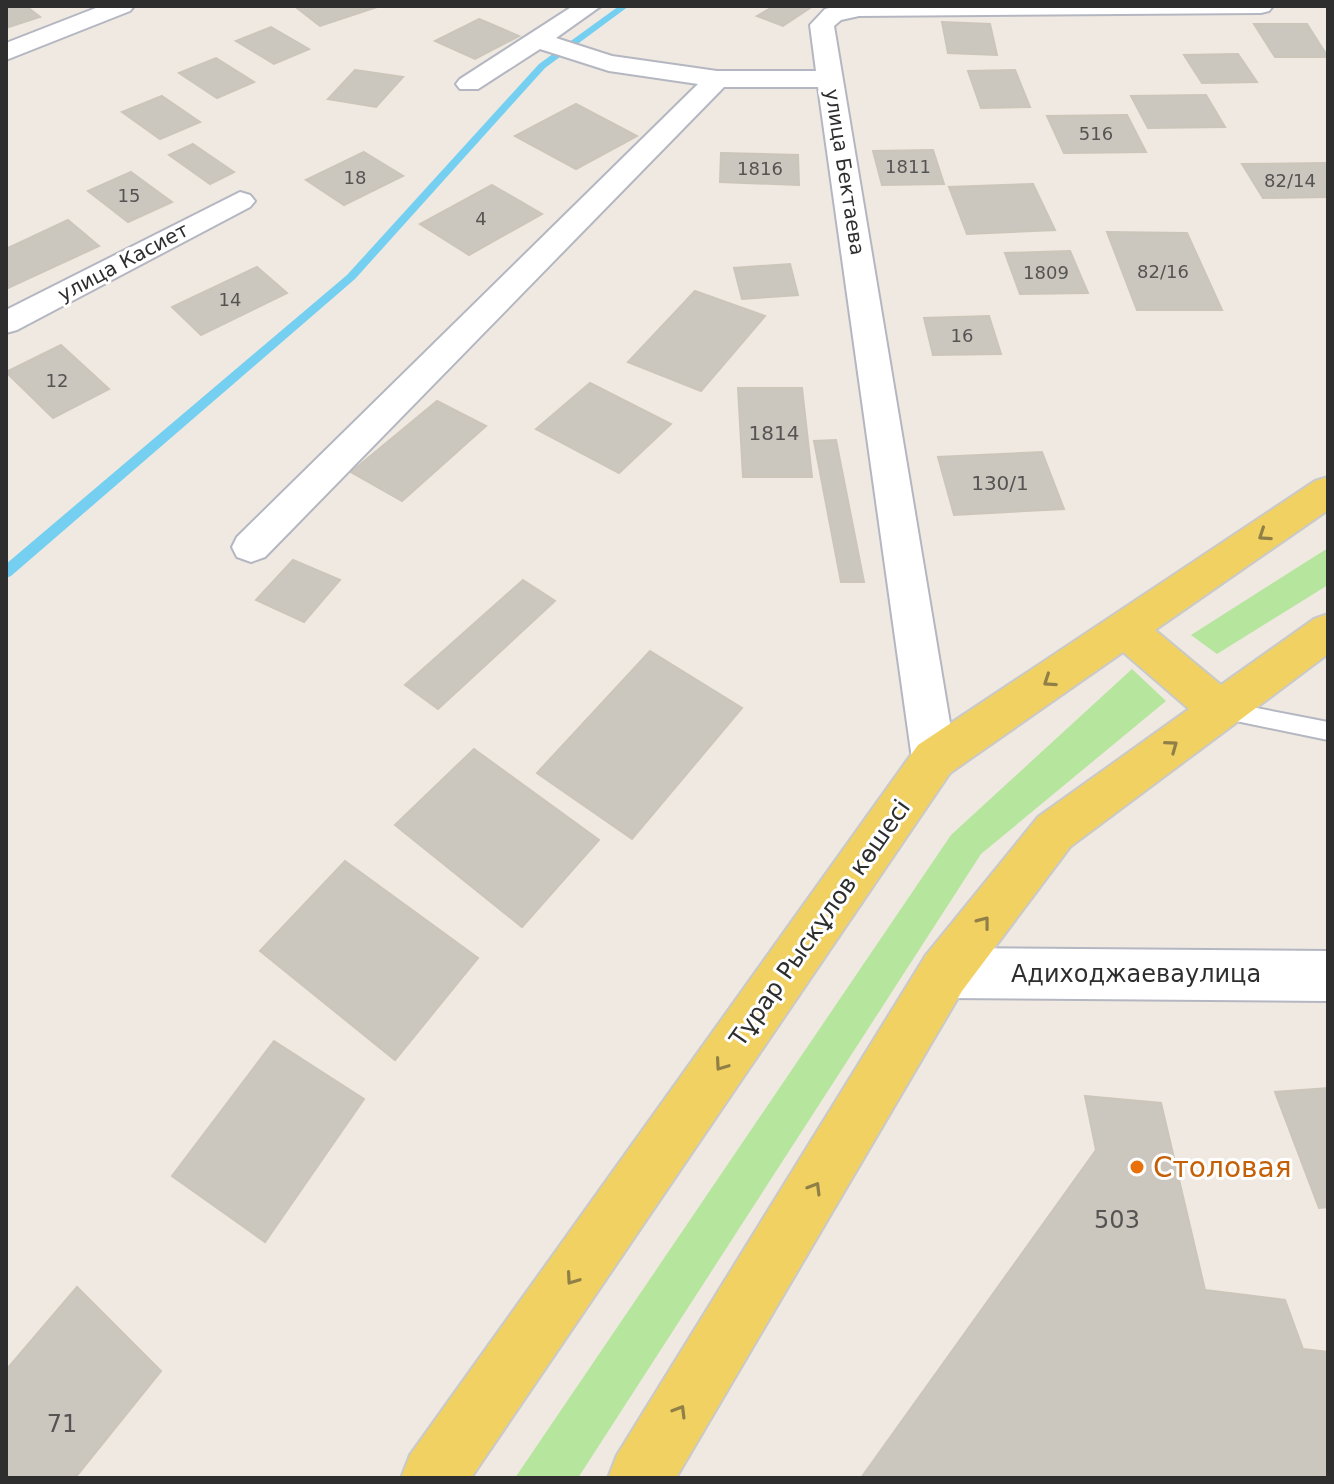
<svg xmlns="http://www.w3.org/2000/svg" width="1334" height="1484" viewBox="0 0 1334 1484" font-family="'DejaVu Sans',sans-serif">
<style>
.green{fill:#b6e59e}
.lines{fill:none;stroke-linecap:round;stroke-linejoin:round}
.stream{fill:#75cff0;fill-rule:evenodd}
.building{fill:#cbc7bf;stroke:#cbc5ba;stroke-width:2}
.lane-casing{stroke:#b4b7c1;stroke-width:4}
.street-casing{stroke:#b4b7c1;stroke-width:4}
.primary-casing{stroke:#c9c9c9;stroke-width:4}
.lane{fill:#fff;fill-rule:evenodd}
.street{fill:#fff;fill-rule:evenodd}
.primary{fill:#f2d163;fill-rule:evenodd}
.oneway{stroke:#908048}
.food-dot{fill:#e8710a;stroke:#fff;stroke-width:3}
.labels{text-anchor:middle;stroke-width:6;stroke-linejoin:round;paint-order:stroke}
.far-number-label{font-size:18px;fill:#555452}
.far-street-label{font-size:20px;fill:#2e2e2e;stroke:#fff}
.number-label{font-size:20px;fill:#555452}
.street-label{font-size:24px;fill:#2e2e2e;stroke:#fff}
.near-number-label{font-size:24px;fill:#555452}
.near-food-label{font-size:28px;fill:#c56008;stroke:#fff;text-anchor:start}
</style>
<rect width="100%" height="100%" fill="#efe9e1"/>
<!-- green -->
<g class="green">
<polygon points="1328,548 1328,585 1217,654 1191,635"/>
<polygon points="1132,669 1166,701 981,854 578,1478 515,1478 951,835"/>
</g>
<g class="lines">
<!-- stream -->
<polygon class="stream" points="619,6 629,6 545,68 355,279 11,576 6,578 6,564 347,275 539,64"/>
</g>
<!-- building -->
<g class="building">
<polygon points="6,6 26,6 40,17 6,28"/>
<polygon points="302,6 380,6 320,26 297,8"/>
<polygon points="774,6 813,6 783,26 757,16"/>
<polygon points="479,19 519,36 475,59 435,41"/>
<polygon points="942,22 990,24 997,55 948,53"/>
<polygon points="1254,24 1307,24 1328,57 1275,57"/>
<polygon points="271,27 309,49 274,64 236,41"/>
<polygon points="1238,54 1257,82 1202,83 1184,55"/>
<polygon points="216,58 254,82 217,98 179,73"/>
<polygon points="355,70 403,77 376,107 328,99"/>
<polygon points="1015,70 1030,107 981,108 968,71"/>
<polygon points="1206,95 1225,127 1148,128 1131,96"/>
<polygon points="162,96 200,122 160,139 122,112"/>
<polygon points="576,104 637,136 576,169 515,136"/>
<polygon points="1127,115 1146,152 1064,153 1047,116"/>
<polygon points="193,144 234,172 210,184 169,155"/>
<polygon points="933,150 944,184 882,185 873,151"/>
<polygon points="364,152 403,176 344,205 306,180"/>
<polygon points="721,153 798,155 799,185 720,182"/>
<polygon points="1327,163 1328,197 1263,198 1242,164"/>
<polygon points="131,172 172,202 128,222 88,191"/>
<polygon points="1033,184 1055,230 967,234 949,187"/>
<polygon points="492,185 542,214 469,255 420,224"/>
<polygon points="68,220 99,246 6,289 6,249"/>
<polygon points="1107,232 1187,233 1222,310 1137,310"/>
<polygon points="1070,251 1088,293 1020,294 1005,253"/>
<polygon points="790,264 798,295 742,299 734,268"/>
<polygon points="257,267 287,293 201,335 172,307"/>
<polygon points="695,291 765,316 701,391 628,362"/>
<polygon points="989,316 1001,354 933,355 924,318"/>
<polygon points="61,345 109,389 53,418 6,372"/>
<polygon points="590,383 671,424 619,473 536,429"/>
<polygon points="738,388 802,388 812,477 743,477"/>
<polygon points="437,401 486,426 402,501 351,472"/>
<polygon points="836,440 864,582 841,582 814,441"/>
<polygon points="1042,452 1064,509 954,515 938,457"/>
<polygon points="293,560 340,580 304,622 256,600"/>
<polygon points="523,580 555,601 438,709 405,685"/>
<polygon points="650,651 742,708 632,839 537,773"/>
<polygon points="474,749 599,840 522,927 395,825"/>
<polygon points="345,861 478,958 395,1060 260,951"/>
<polygon points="274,1041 364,1099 265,1242 172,1176"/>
<polygon points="1328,1088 1328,1207 1319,1208 1275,1092"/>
<polygon points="1085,1096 1161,1103 1205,1290 1285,1300 1303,1349 1328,1352 1328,1478 861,1478 1096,1150"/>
<polygon points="77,1287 161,1371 75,1478 6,1478 6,1370"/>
</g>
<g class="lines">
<!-- lane casing -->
<g class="lane-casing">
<polygon id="lane" points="1220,701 1328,722 1328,740 1212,716 1209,710 1212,704"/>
</g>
<!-- street casing -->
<g class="street-casing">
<g id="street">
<polygon points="101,6 134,6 130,11 6,60 6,43"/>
<polygon points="573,6 601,6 556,38 612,56 717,71 816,71 810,25 825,9 837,6 1273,6 1269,11 1261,13 859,16 841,20 834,26 956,759 950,773 934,778 918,773 912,759 818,87 724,87 265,557 251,562 237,557 232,547 237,537 698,84 609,71 540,49 478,89 460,89 456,84 460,79"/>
<polygon points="240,192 250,195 255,201 250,207 17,330 6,333 6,310"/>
<polygon points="944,948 1328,951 1328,1001 944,998 926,991 919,973 926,955"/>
</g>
</g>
<!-- primary casing -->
<g class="primary-casing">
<polygon id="primary" points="1328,477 1328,510 1155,630 1221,685 1314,619 1328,614 1328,654 1070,847 962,991 676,1478 608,1478 617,1455 926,955 1038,817 1189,709 1123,652 950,773 471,1478 401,1478 410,1455 918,745 1315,481"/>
</g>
<!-- lane -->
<use href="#lane" class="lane"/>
<!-- street -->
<use href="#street" class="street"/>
<!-- primary -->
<use href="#primary" class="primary"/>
</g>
<!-- one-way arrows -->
<defs><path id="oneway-chevron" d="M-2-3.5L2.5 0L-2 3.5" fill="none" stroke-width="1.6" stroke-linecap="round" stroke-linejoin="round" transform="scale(2)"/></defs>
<g class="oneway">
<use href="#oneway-chevron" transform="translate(1264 535) rotate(146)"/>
<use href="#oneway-chevron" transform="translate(1049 681) rotate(146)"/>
<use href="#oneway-chevron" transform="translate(1172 746) rotate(-36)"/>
<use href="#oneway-chevron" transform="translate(984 922) rotate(-52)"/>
<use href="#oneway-chevron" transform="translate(721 1065) rotate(125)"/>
<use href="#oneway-chevron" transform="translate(815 1188) rotate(-59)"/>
<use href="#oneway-chevron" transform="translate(572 1279) rotate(125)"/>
<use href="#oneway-chevron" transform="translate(680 1411) rotate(-59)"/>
</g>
<!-- markers -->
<circle class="food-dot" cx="1137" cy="1167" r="8"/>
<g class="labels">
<!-- far-number labels -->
<g class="far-number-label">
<text x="1096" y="140">516</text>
<text x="908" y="173">1811</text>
<text x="760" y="175">1816</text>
<text x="355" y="184">18</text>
<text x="1290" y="187">82/14</text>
<text x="129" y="202">15</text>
<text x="481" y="225">4</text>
<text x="1163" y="278">82/16</text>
<text x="1046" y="279">1809</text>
<text x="230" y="306">14</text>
<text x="962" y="342">16</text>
<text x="57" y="387">12</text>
</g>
<!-- far-street labels -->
<g class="far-street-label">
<text transform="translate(845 172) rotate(81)" y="7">улица Бектаева</text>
<text transform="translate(123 262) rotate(-28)" y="7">улица Касиет</text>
</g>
<!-- number labels -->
<g class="number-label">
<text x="774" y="440">1814</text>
<text x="1000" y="490">130/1</text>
</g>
<!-- street labels -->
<g class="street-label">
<text transform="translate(820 923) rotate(-55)" y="8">Тұрар Рыскұлов көшесі</text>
<text x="1136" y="982">Адиходжаеваулица</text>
</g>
<!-- near-number labels -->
<g class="near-number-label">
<text x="1117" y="1228">503</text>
<text x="62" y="1432">71</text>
</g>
<!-- near-food labels -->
<g class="near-food-label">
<text x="1153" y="1177">Столовая</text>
</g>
</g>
<!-- border -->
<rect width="1334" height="1484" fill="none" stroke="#2e2e2e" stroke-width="16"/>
</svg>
